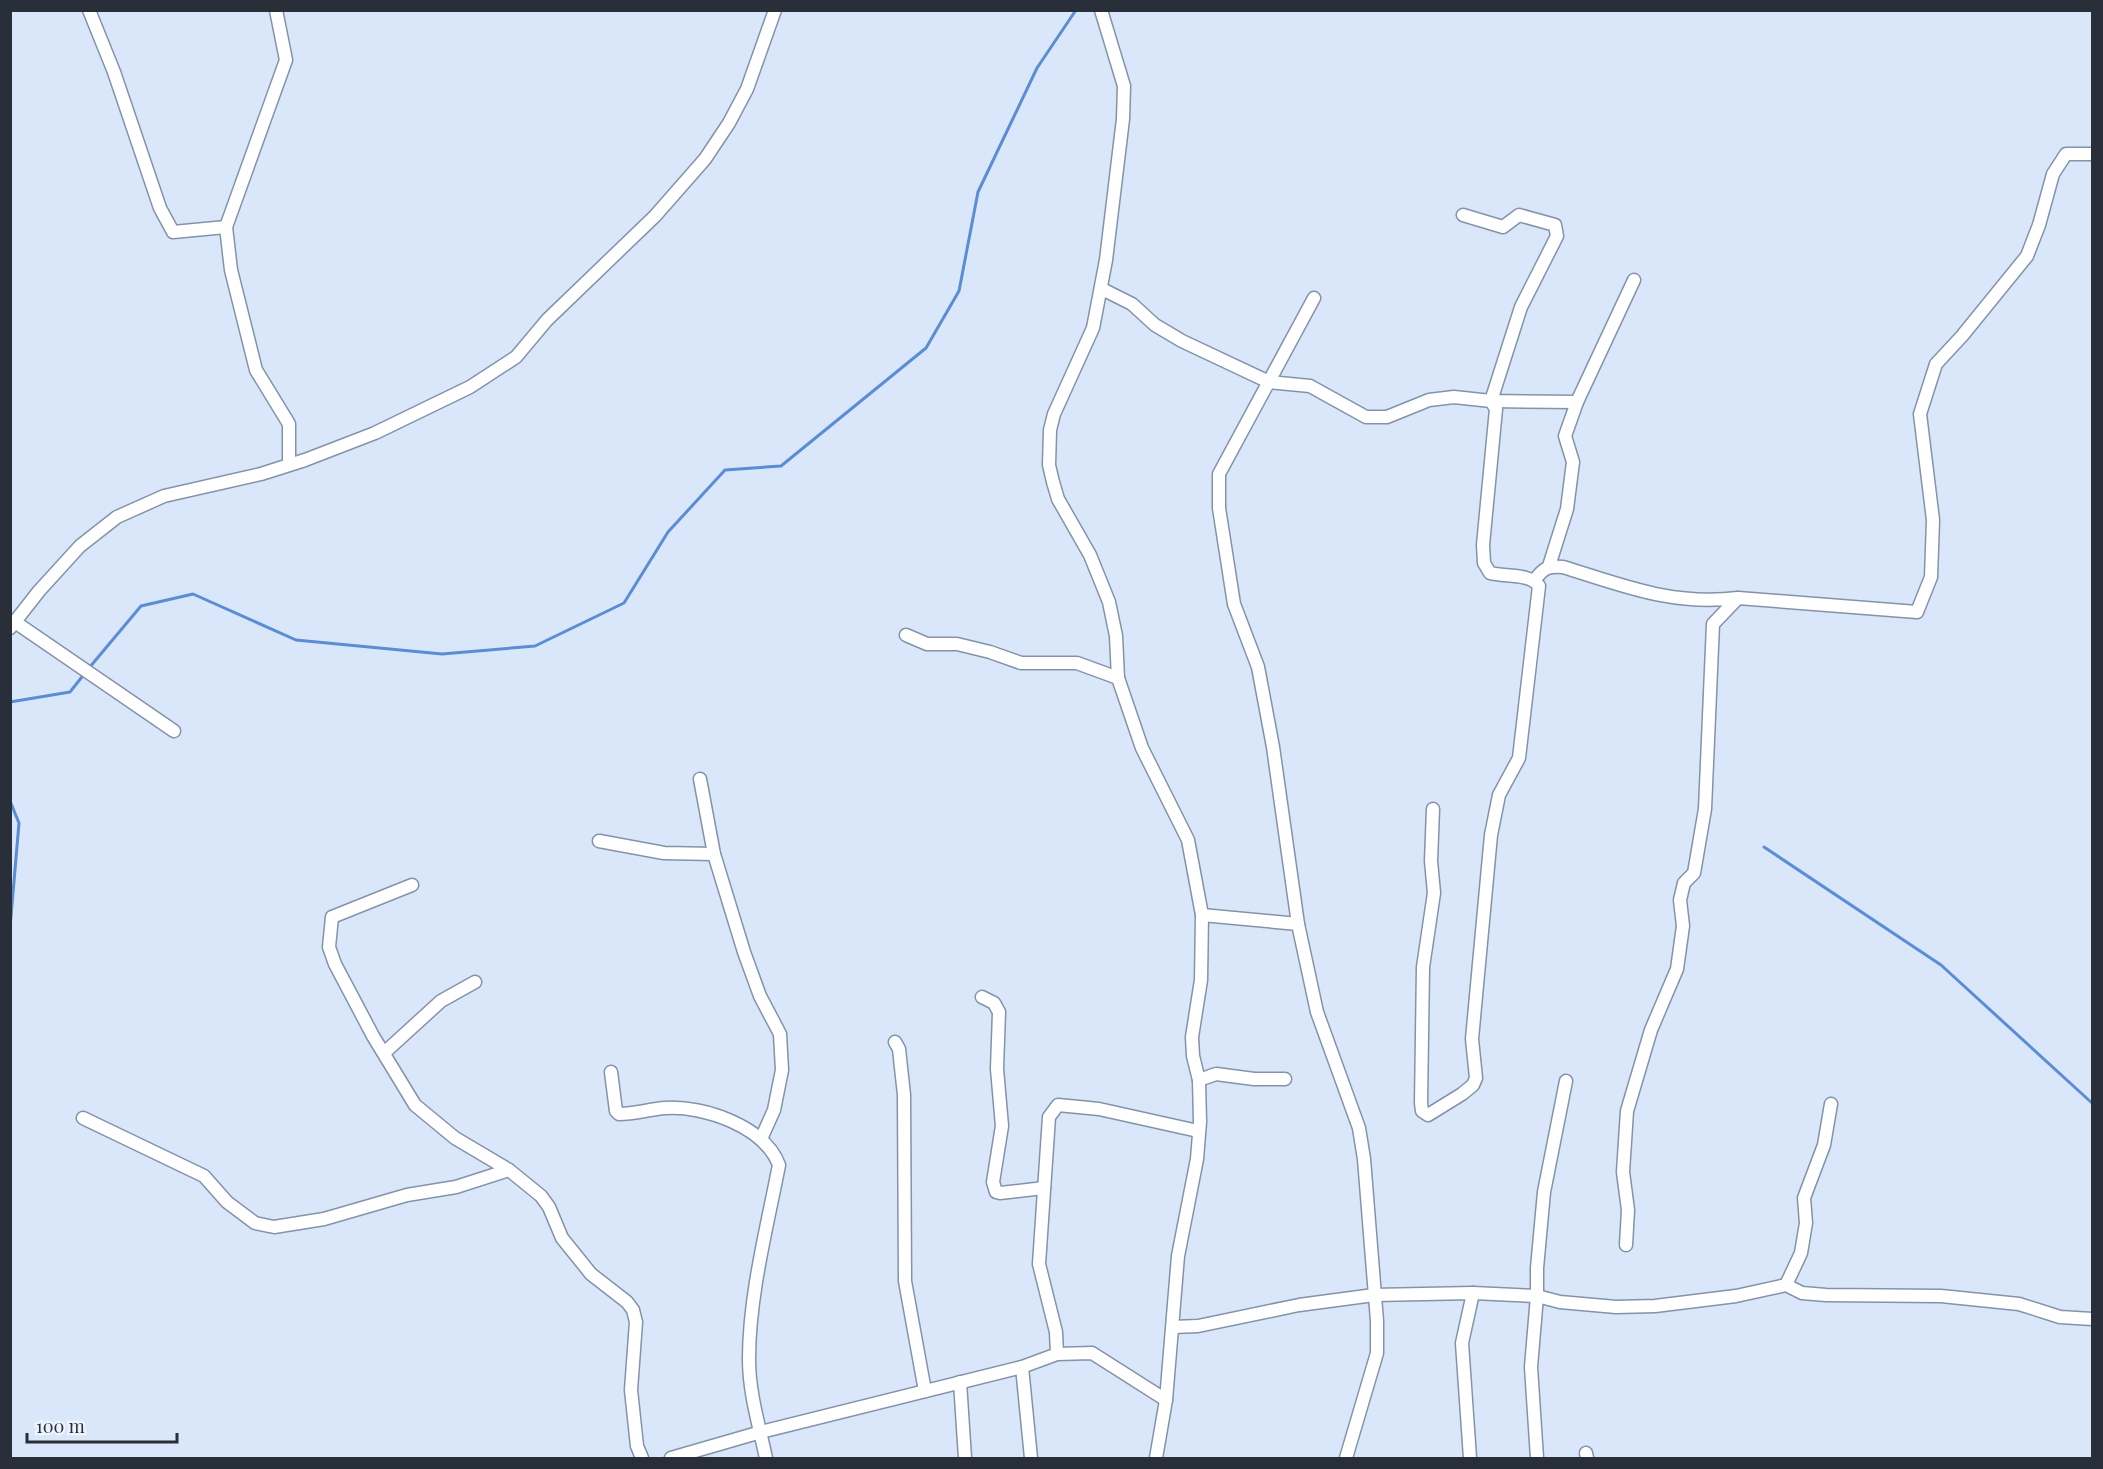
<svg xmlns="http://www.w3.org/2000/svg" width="2103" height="1469" viewBox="0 0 2103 1469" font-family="'Playfair Display',serif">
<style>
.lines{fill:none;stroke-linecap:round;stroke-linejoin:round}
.stream{stroke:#5a8dd4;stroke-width:3}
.minor-casing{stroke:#8393a9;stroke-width:15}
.minor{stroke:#fff;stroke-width:12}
</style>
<rect width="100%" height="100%" fill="#dae7fb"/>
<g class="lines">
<!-- stream -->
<g class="stream">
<polyline points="89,668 141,606 193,594 296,640 442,654 535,646 624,603 668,532 725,470 781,466 926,348 959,291 978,192 1037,68 1076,10"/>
<polyline points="10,702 70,692 85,673"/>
<polyline points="10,801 19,823 10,928"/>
<polyline points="1764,847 1941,965 2092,1103"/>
</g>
<!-- minor casing -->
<g class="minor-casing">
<g id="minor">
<polyline points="89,10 114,72 160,208 173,232 226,227"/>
<polyline points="276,10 286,60 226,227 231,270 256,370 289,424 289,465"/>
<polyline points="1101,10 1124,86 1123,119 1106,260 1093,328 1054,414 1050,430 1049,465 1053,482 1058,499 1090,555 1109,602 1116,636 1118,678 1142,748 1188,840 1202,915 1201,980 1192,1037 1193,1056 1199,1080 1200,1122 1197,1159 1178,1256 1166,1400 1156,1458"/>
<polyline points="1463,215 1503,227 1519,215 1555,225 1557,236 1521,307 1491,401 1577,402 1634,280"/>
<path d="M1102 289 1132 304 1155 325 1182 341 1269 382 1310 386 1366 417H1387L1429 400 1454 397 1491 401 1496 409 1483 545 1484 563 1490 573C1505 577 1530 573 1539 586L1519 758 1499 795 1491 835 1472 1039 1476 1078 1473 1085 1462 1094 1428 1115 1422 1111 1421 1103 1423 967 1434 893 1431 861 1433 809"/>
<polyline points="1314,298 1219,474 1219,508 1234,604 1258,667 1273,747 1298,924 1317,1012 1359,1128 1364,1159 1377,1321 1377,1353 1346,1458"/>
<polyline points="1549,566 1567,509 1573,462 1565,436 1577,402"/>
<path d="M1535 580C1543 568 1548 566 1563 567 1625 586 1672 606 1738 598L1713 624 1705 809 1694 873 1684 883 1680 900 1683 926 1677 969 1651 1030 1627 1111 1623 1172 1628 1210 1626 1245"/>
<polyline points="1738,598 1917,612 1931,577 1933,520 1920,414 1936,364 1962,336 2027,256 2039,225 2053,174 2066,154 2092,154"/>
<polyline points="15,622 174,731"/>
<polyline points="10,628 39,591 80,546 117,517 164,496 261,474 305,460 375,433 470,387 516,357 547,320 655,216 705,159 729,123 747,89 775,10"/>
<polyline points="906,635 927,644 957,644 990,652 1021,663 1077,663 1118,678"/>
<polyline points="700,779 714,854 744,952 760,996 780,1034 782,1070 774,1110 761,1139"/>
<polyline points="599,841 664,853 714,854"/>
<polyline points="1202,915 1298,924"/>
<polyline points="982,997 994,1003 999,1012 997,1069 1002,1126 993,1182 996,1192 1000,1193 1044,1188"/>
<polyline points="895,1042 899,1049 904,1095 905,1281 925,1391"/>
<polyline points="384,1053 441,1001 475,982"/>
<path d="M611 1072 616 1111 619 1114C635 1114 650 1109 665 1108 704 1105 765 1127 779 1165 767 1227 749 1296 749 1359 749 1393 759 1425 766 1458"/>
<polyline points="1199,1080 1216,1074 1254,1079 1285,1079"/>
<polyline points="83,1118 204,1176 227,1202 255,1223 274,1227 324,1219 407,1195 456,1187 509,1170 455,1138 415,1105 373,1036 335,964 329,947 332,917 412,885"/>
<polyline points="509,1170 541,1196 549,1207 562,1238 591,1274 627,1302 633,1310 636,1322 631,1390 637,1446 642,1458"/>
<polyline points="1786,1285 1801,1253 1806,1223 1804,1198 1824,1145 1831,1104"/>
<polyline points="1173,1327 1198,1326 1299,1305 1374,1295 1473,1293 1537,1296 1560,1302 1616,1307 1655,1306 1736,1296 1786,1285 1802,1293 1826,1295 1941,1296 2019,1304 2060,1317 2092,1319"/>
<polyline points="1057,1354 1056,1332 1039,1264 1049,1117 1058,1105 1099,1109 1198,1131"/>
<polyline points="1022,1367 1031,1458"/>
<polyline points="960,1382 965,1458"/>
<polyline points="1586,1453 1587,1458"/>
<polyline points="671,1458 761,1432 1022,1367 1057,1354 1092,1353 1166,1400"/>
<polyline points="1470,1458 1462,1343 1473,1293"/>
<polyline points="1537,1458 1531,1367 1537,1296 1537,1268 1544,1192 1566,1081"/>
</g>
</g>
<!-- minor -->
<use href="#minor" class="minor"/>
</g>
<!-- border -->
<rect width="2103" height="1469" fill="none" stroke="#282f38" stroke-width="24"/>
<!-- scale -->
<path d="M27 1433v9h150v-9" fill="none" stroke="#282f38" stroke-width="3"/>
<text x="36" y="1433" font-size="18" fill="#282f38" stroke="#edf4fe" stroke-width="4.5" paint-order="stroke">100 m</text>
</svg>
